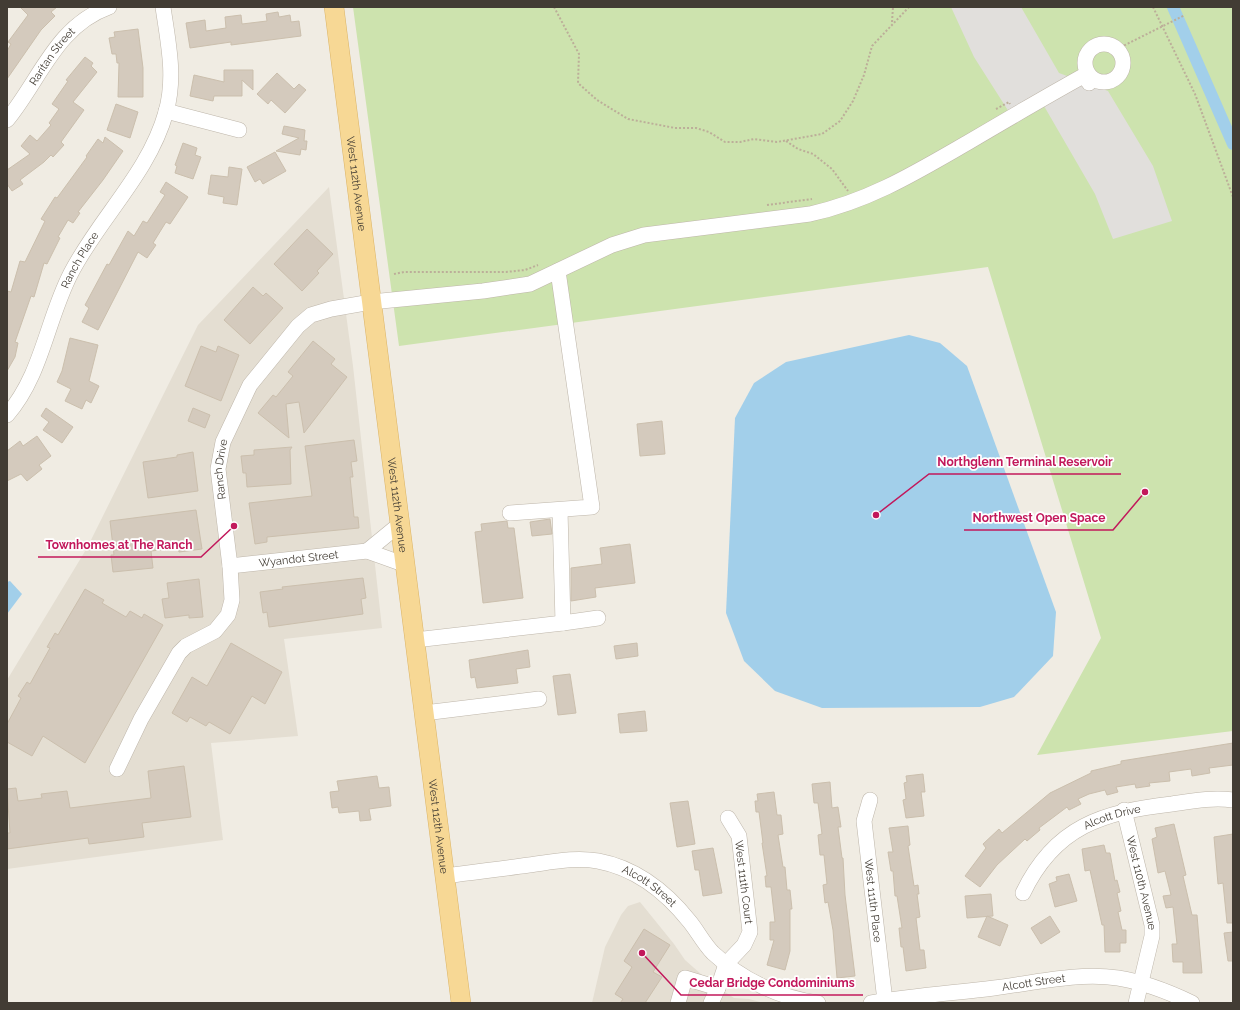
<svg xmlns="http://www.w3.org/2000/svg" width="1240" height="1010" viewBox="0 0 1240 1010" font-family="Raleway,sans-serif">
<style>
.residential{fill:#e4ded2}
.green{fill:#cde3ae}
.parking{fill:#e1dfdc}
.water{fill:#a2cfea}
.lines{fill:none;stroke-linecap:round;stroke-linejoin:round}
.canal{stroke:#a2cfea;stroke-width:12}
.building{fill:#d4cabd;stroke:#cbbfad}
.minor-casing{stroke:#beb6aa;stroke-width:16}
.major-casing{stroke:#dbb467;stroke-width:20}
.path{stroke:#bcae99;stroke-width:2;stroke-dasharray:2 2;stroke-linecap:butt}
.minor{stroke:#fff;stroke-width:15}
.major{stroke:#f7d895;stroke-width:19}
.labels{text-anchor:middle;stroke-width:3.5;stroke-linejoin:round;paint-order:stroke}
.street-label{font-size:11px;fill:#423c34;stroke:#fff}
.leader{fill:none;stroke:#c2185b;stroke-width:1.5}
.callout-dot{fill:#c2185b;stroke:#fff;stroke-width:1.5}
.callout-label{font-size:12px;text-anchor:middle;font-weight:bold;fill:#c2185b;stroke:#fff;stroke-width:3.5;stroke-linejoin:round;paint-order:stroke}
</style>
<rect width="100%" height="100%" fill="#f0ece3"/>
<!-- residential -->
<g class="residential">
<polygon points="329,187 353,366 382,628 284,639 298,736 211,743 223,840 7,869 7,680 87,548 198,325"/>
<polygon points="640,902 674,944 685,960 710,982 734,998 749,999 764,1003 592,1003 605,947 621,915 628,906"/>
</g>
<!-- green -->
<polygon class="green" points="353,7 1233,7 1233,731 1037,755 1101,638 988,267 399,346"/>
<!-- parking -->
<polygon class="parking" points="951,7 1021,7 1059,73 1108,91 1153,166 1172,221 1113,239 1095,194 1044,106 1009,112 974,57"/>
<!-- water -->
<g class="water">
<polygon points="909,335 940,343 967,366 1056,612 1053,656 1014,697 980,707 822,708 775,691 744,661 726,613 735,418 754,383 786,362"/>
<polygon points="10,581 22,594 7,614 7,582"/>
</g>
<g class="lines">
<!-- canal -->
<polyline class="canal" points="1173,7 1233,144"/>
</g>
<!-- building -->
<g class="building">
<polygon points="20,7 57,7 51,12 55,16 41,30 7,79 7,51 11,44 8,42 28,15"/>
<polygon points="278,12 279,17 290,15 291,22 299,21 301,36 231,45 231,42 190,48 186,23 205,20 206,31 226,28 225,17 241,15 242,24 267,21 266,14"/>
<polygon points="138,29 143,68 143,97 118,97 119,63 117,63 116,54 112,54 109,38 115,37 114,32"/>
<polygon points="85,57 93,63 91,66 97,72 73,102 84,110 61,142 64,145 53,157 51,155 44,162 20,180 23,184 12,191 7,184 7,170 30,154 21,146 30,135 37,141 51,125 49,123 59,109 52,104 68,81 66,80"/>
<polygon points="224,70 253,70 253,90 242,80 242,96 214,96 213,101 190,96 194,75 224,82"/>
<polygon points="277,73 294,89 299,84 306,90 285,113 271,100 268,104 257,94"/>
<polygon points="116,104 138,112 130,138 107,130"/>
<polygon points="284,126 305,130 304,141 307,141 306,150 301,149 300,155 276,151 299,138 282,134"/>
<polygon points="105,137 123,151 103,180 78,212 80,213 73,223 68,220 58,237 60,238 47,264 44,263 34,297 31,296 15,342 18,343 15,357 7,371 7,291 11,292 20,261 25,262 45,221 41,219 55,197 57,198 87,157 86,156 98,139 103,143"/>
<polygon points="183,143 197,148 195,155 201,157 193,179 175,173 177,166 175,165"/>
<polygon points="275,152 286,171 263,184 260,179 255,182 247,167"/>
<polygon points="229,167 242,169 237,205 223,203 224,197 208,194 211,175 228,177"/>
<polygon points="166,182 188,197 170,224 166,222 153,243 156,245 147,258 138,252 98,330 82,322 89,308 85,305 107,264 109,265 128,231 134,236 143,221 147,223 165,195 160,192"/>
<polygon points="307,229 333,254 317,271 319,273 302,291 274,264"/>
<polygon points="253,287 263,296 266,293 283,308 250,344 224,320"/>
<polygon points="70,338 98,345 89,381 99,386 91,403 86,400 82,409 65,401 71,389 57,382 62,371"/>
<polygon points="313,341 335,359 331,364 347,377 304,433 299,402 286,404 289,438 258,413 273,395 276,397 293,376 288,372"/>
<polygon points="201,346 216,352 218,346 239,355 221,401 185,386"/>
<polygon points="46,408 73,427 62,443 43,430 49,422 41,416"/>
<polygon points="193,408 210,415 205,428 188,421"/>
<polygon points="662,421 665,454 640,456 637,424"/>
<polygon points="37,436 51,456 39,465 42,469 27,481 21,474 7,481 7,451 20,441 23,446"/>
<polygon points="354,440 357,461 351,462 353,477 350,477 354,517 358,517 359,528 267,537 267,542 255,544 249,503 312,496 305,446"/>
<polygon points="292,447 290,450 291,484 247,487 246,473 243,473 241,456 254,455 254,450"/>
<polygon points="193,452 198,491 148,498 143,462 177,457 177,455"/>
<polygon points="196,510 202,549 179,552 178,548 151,551 153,568 113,572 111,555 114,555 110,521"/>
<polygon points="550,519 552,534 532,536 530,522"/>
<polygon points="507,521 508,528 514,528 523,598 483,603 475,532 482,531 481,524"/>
<polygon points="630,544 635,583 595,588 596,597 571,601 571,568 602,564 600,548"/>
<polygon points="363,578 366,598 361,599 363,614 269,627 267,612 263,613 260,592 283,589 282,587"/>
<polygon points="199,579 203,617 189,618 189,615 165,618 162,599 169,598 167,583"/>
<polygon points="85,589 104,600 102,603 126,617 130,611 142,618 144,614 163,625 85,763 43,736 32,756 7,742 7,724 21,698 18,696 27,682 30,684 50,648 47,647 55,633 58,635"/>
<polygon points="231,643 282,672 265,704 252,696 230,734 209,722 206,726 190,717 187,722 172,713 192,677 207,686"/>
<polygon points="637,643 638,656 616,659 614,646"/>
<polygon points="528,650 530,667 516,669 518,683 477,688 475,677 471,678 469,660"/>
<polygon points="570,674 576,713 558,715 553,676"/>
<polygon points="645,711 647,731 620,733 618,714"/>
<polygon points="1233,743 1233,765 1209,768 1210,773 1192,776 1191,769 1169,772 1170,781 1149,783 1150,786 1136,788 1135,784 1116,787 1118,792 1107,795 1105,790 1089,794 1078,799 1081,804 1069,810 1067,807 1039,828 1040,830 1027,841 1025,839 997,865 980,887 965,876 986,848 983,844 999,829 1002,833 1050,793 1091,773 1091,771 1121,764 1121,761"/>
<polygon points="184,766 191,817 142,823 144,837 89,844 88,838 7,849 7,833 10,833 7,789 16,788 18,801 42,798 41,794 67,791 70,808 151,798 148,771"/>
<polygon points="923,774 925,792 921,792 924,816 906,818 903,800 906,799 904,783 907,782 906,776"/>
<polygon points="377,776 379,788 389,787 391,806 369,809 371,820 360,821 359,811 339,813 338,807 332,808 330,792 339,791 337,781"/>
<polygon points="830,782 832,808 838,807 841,827 838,827 842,858 843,858 845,895 855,976 837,978 833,930 828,902 825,903 823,885 827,884 824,855 820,855 818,835 822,834 818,803 814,803 812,784"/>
<polygon points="774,792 777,815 781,815 783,834 778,835 783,867 785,867 787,890 790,890 792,909 790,909 790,951 785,970 767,965 774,940 770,940 770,922 775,922 771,887 766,887 765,876 767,876 762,843 763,843 759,812 756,812 755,801 758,801 757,794"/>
<polygon points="688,801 695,844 677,847 670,803"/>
<polygon points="1174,824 1186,875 1183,876 1192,915 1197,915 1202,973 1183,973 1183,962 1173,962 1172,944 1177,944 1173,907 1166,908 1163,896 1171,895 1165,871 1158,873 1152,839 1157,837 1155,828"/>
<polygon points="908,826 910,845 908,846 914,886 918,885 919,894 917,894 920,917 916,918 920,950 924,950 926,968 906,971 903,947 901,947 899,928 902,928 897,896 895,896 893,871 891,871 888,852 893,852 889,828"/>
<polygon points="1233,834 1233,923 1227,923 1223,883 1218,884 1214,837"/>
<polygon points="1104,845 1106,853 1110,853 1115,881 1117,880 1120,892 1117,893 1121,911 1118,912 1122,930 1126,930 1126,943 1120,943 1120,952 1105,952 1104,925 1102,925 1090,870 1085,871 1082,849"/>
<polygon points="713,848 722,893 703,896 699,870 695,870 692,851"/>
<polygon points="1069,874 1077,901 1055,907 1049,884 1057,881 1056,877"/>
<polygon points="991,894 993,916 967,918 965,896"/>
<polygon points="987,916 1008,925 1000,946 978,937"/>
<polygon points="1050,916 1060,932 1041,944 1031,928"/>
<polygon points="644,929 670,945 653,972 662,977 645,1003 620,1003 623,999 615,994 632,967 624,961"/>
<polygon points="1233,932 1233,961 1228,961 1224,933"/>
</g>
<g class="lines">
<!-- minor casing -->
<g class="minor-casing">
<g id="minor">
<circle cx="1104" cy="63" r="19"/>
<polyline points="166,111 239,130"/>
<path id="s1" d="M7 120C40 80 56 26 109 7"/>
<path id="s2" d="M7 415C42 375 47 319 71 273 100 217 149 173 166 112 176 77 168 42 163 7"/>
<polyline points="560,510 563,623 598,618"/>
<polyline points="510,513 592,507 558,271"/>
<polyline points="367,551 400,524"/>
<path id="s3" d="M230 566 367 551 406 565"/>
<polyline points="415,640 563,623"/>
<polyline points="424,713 539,699"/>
<path id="s4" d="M117 769 141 719 179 653 186 646 215 631 228 615 232 600 230 566 218 469 223 442 250 385 298 326 311 315 331 309 371 302 483 291 530 284 612 245 644 235 810 214C869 201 915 173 967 143 1006 120 1045 97 1085 75L1089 83"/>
<path id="s5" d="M870 800 864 821 885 1001"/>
<path id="s6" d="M1124 810 1152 925V936L1136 1003"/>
<path id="s7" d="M445 876C473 872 501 869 529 865 552 862 575 857 598 861 636 868 667 893 690 922 698 932 704 944 713 953 742 980 780 998 818 1003"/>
<path id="s8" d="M1023 893C1055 826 1103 812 1172 804 1192 801 1213 797 1233 800"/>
<polyline points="678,1003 685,978 718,988"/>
<polyline points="711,1003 718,988 726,964 744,945 750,932 739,836 728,818"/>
<path id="s9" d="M871 1003C912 996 953 993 994 988 1034 983 1078 972 1118 978 1144 982 1169 992 1192 1003"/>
</g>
</g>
<!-- major casing -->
<g class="major-casing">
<g id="major">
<path id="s10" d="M334 7 461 1003"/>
</g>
</g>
<!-- path -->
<g class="path">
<polyline points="554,7 579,54 578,83 597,100 628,119 675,128 696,128 709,132 725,142 740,142 754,139 777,142 822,134 840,121 853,101 864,75 872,46 909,7"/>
<polyline points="1153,7 1195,94 1233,197"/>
<polyline points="892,22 893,7"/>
<polyline points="1117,49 1185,15"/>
<polyline points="996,109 1009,102 1010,104"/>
<polyline points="786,141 798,149 813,154 832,169 848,191"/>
<polyline points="767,205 812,199"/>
<polyline points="394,274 404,272 506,272 525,270 538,265"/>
</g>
<!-- minor -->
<use href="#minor" class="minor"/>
<!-- major -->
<use href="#major" class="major"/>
</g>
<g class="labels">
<!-- street labels -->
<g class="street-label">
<text dy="4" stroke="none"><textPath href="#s1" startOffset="78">Raritan Street</textPath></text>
<text dy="4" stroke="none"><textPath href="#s10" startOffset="178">West 112th Avenue</textPath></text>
<text dy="4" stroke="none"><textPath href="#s2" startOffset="172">Ranch Place</textPath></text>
<text dy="4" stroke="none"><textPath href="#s4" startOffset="342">Ranch Drive</textPath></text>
<text dy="4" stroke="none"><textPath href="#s10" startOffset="502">West 112th Avenue</textPath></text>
<text dy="4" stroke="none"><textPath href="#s3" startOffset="69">Wyandot Street</textPath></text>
<text dy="4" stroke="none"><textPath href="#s8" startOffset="122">Alcott Drive</textPath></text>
<text dy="4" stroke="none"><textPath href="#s10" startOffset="826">West 112th Avenue</textPath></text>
<text transform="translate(744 882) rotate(83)" y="4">West 111th Court</text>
<text dy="4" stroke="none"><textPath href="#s6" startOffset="75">West 110th Avenue</textPath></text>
<text dy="4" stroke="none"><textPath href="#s7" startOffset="212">Alcott Street</textPath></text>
<text dy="4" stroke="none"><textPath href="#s5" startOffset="102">West 111th Place</textPath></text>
<text dy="4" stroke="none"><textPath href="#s9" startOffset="164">Alcott Street</textPath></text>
</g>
</g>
<!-- callouts -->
<path class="leader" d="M876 515L929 474H1121M1145 492L1113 530H964M234 526L201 557H38M642 953L681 995H863"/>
<g class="callout-dot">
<circle cx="876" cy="515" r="4"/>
<circle cx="1145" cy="492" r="4"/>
<circle cx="234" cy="526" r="4"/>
<circle cx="642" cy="953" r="4"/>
</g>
<g class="callout-label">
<text x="1025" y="466">Northglenn Terminal Reservoir</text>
<text x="1039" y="522">Northwest Open Space</text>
<text x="119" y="549">Townhomes at The Ranch</text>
<text x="772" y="987">Cedar Bridge Condominiums</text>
</g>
<!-- border -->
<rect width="1240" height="1010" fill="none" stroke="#423c34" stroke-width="16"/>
</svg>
